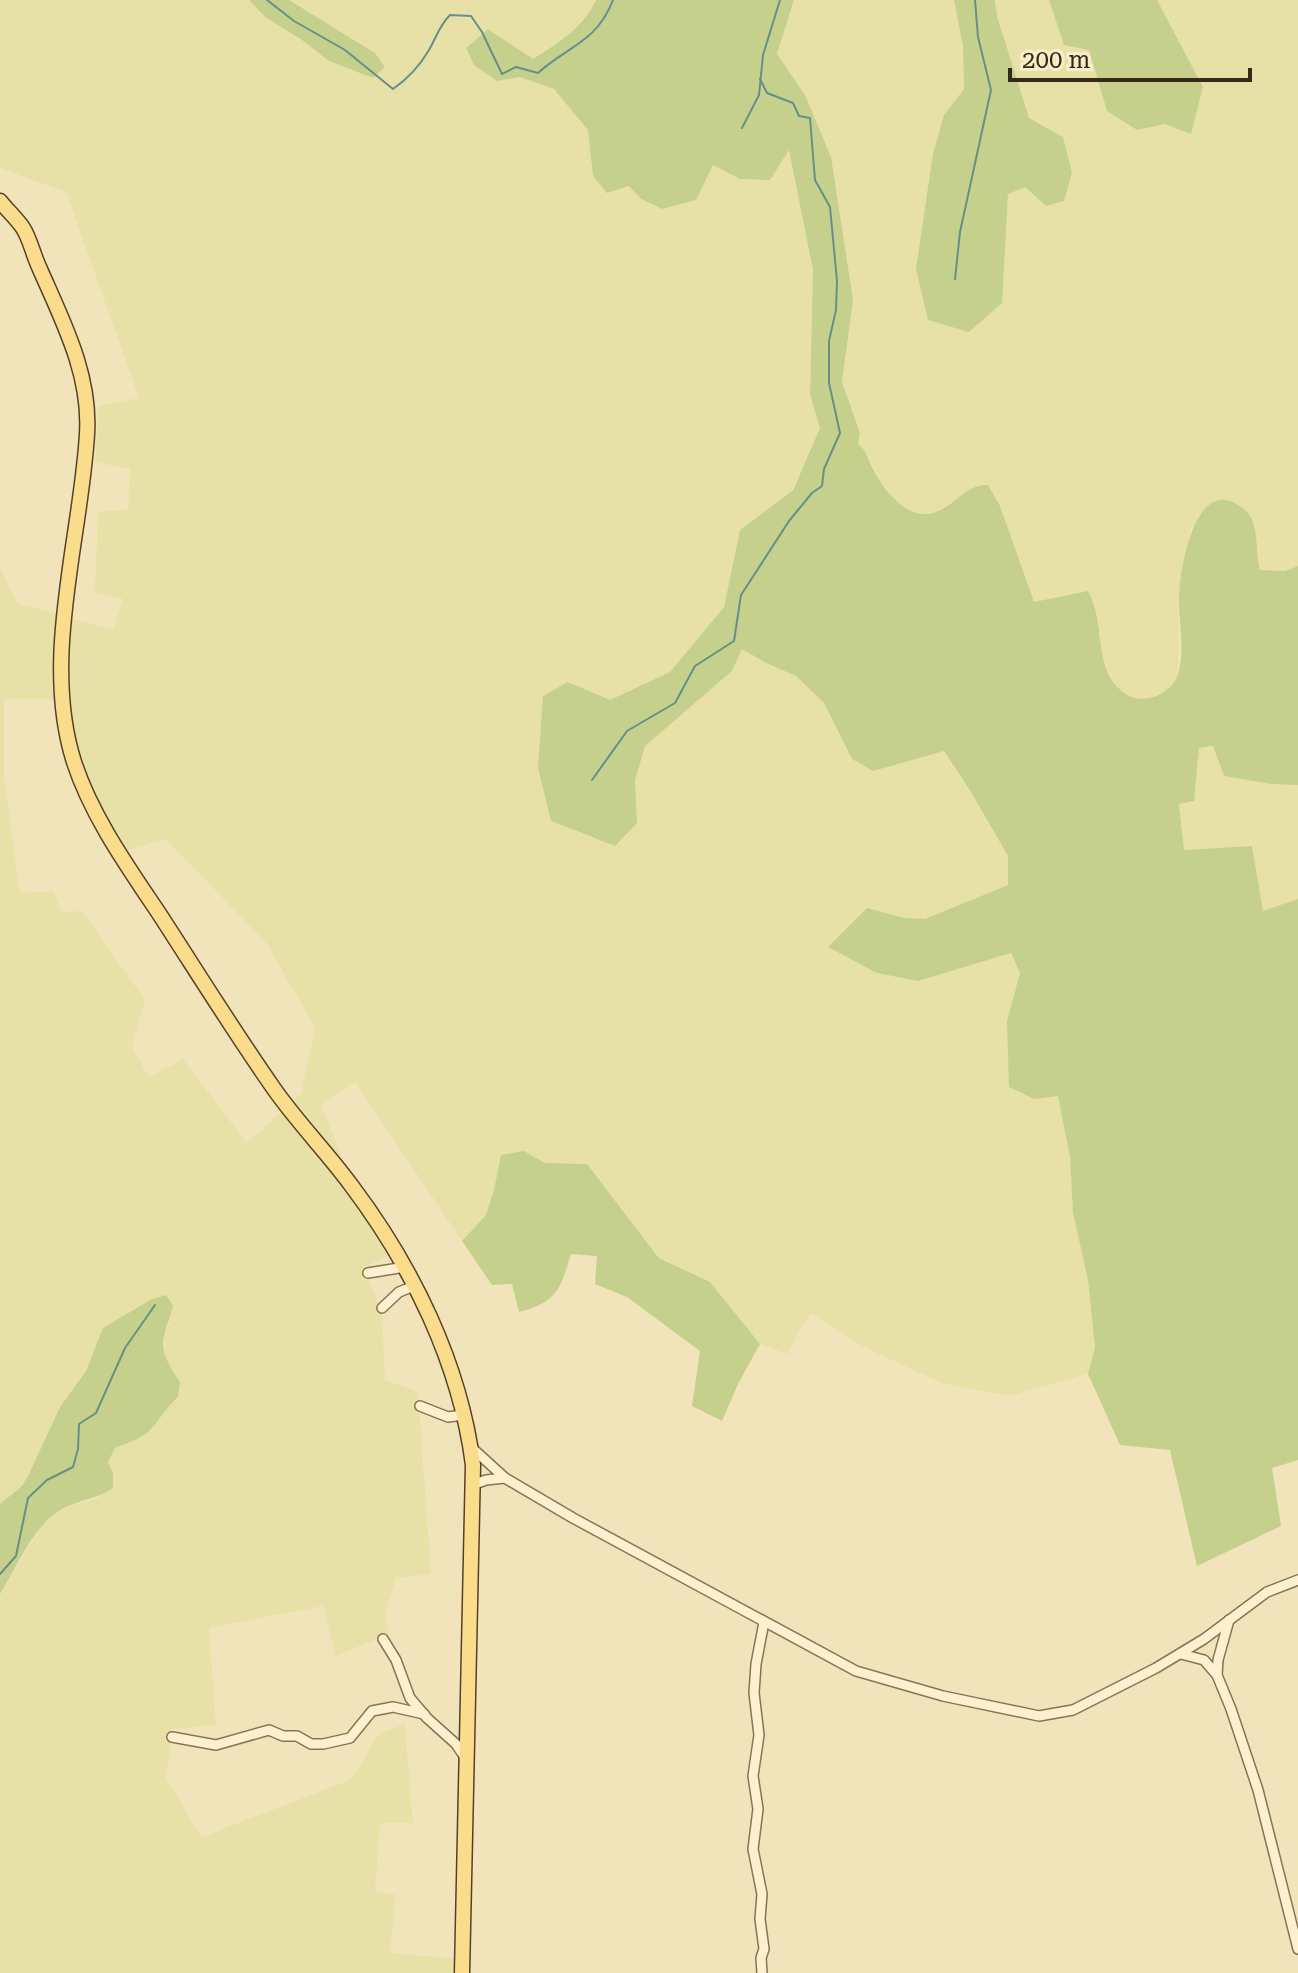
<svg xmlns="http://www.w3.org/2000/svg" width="1298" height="1973" viewBox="0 0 1298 1973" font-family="'Roboto Serif',serif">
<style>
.farmland{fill:#e8e1a7;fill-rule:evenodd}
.green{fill:#c5d08d}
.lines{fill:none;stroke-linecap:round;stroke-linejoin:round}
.stream{stroke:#669087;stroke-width:2}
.minor-casing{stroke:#8a7353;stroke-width:12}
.primary-casing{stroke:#574028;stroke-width:17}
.minor{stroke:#fcf0ce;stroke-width:9}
.primary{stroke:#fadd8c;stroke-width:14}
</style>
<rect width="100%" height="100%" fill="#f2e4ba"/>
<!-- farmland -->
<g class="farmland">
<path d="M0 0H249L265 17 302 40 329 61 373 78 375 53 289 0H596L590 12 565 39 532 59 488 29 497 81 520 77 554 89 588 130 593 176 629 186 641 199 662 209 696 200 713 164 740 179 789 149 813 270 810 395 820 428 792 490 740 530 724 607 670 672 610 700 568 682 538 768 551 821 594 839 637 823 635 781 645 746 732 671 742 648 766 663 796 676 824 703 852 759 943 751 971 792 1008 856V886L925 919 905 918 867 908 977 962 1011 952 1020 973 1007 1021 1058 1095 1070 1157 1073 1213 1088 1280 1095 1347 1088 1374 1009 1396 941 1383 860 1345 810 1313 787 1354 760 1344 710 1282 660 1258 587 1164 545 1163 524 1151 494 1190 486 1215 462 1241 355 1082 321 1105 344 1163 394 1253 364 1267 382 1312 385 1380 418 1392 431 1574 396 1578 385 1614 389 1634 336 1656 323 1606 209 1628 216 1725 172 1729 166 1779 202 1837 352 1779 379 1734 405 1724 413 1823H380L375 1892 396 1895 390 1953 457 1959 455 1973H0V1594L41 1526 62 1509 100 1497 113 1474 108 1462 115 1448 140 1438 151 1429 167 1406 178 1397 180 1382 165 1360 164 1332 171 1321 103 1328 86 1371 60 1407 29 1474 22 1486 0 1504V568L17 603 113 630 123 599 95 592 98 512 128 509 130 469 95 462 99 406 139 398 66 192 0 168ZM4 699H57L70 759 127 850 166 839 267 944 315 1028 301 1094 247 1143 183 1059 149 1077 132 1047 145 1000 82 911 61 912 54 891 20 893 4 777Z"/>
<polygon points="794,0 954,0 963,46 964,89 944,115 1002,303 1008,194 1025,187 1045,206 1063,137 1029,119 997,16 995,0 1049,0 1064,45 1089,49 1107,111 1137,130 1165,124 1191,133 1203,87 1157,0 1298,0 1298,567 1285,571 1260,570 1253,521 1191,528 1179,596 1178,676 1167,691 1147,699 1135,698 1124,694 1116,685 1104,662 1094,601 1088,591 1034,603 995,495 966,492 937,512 925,514 913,512 893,498 878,478 868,455 857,444 860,433 842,382 853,300 777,54"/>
<polygon points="1213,746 1224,776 1270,784 1298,785 1298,899 1263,912 1252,846 1184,850 1179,803 1194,800 1198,748"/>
</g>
<!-- green -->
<g class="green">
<polygon points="249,0 289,0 375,53 385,67 373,78 329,61 302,40 265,17"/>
<path d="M596 0H794L777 54 805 95 831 157 853 300 842 382 860 433 858 444C867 451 868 459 873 469 883 489 904 516 928 514 952 511 963 484 988 485L1000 506 1034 602 1088 591C1106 621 1092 668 1123 692 1141 707 1171 695 1178 674 1185 652 1179 624 1179 601 1179 575 1190 504 1220 500 1232 498 1249 510 1253 522 1258 537 1256 555 1260 570L1285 571 1298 566V785L1271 784 1224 776 1213 746 1199 748 1194 801 1179 804 1184 850 1252 846 1263 911 1298 899V1460L1272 1468 1281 1526 1197 1566 1170 1450 1120 1445 1088 1374 1095 1347 1088 1280 1073 1213 1070 1157 1058 1096 1034 1099 1009 1087 1007 1021 1020 973 1011 953 918 981 877 973 828 947 867 908 905 918 925 919 1008 885V856L971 792 944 751 873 771 852 759 824 703 796 676 766 663 742 649 732 671 645 746 635 781 637 823 615 846 551 821 538 768 543 696 568 682 610 700 670 672 724 607 740 530 793 490 820 428 810 395 813 270 789 150 770 180 740 179 713 165 696 200 662 209 641 199 629 186 607 193 593 176 588 130 554 89 520 77 497 81 474 65 466 48 488 29 533 59C558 43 583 28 596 0Z"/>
<polygon points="954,0 995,0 997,16 1029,118 1063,137 1072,173 1064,201 1046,206 1025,187 1008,194 1002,303 969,332 928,320 916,269 933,154 944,115 964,89 963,46"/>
<polygon points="1049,0 1157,0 1203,87 1191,134 1165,124 1137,130 1107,111 1089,50 1064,45"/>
<path d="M524 1151 545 1163 587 1164 659 1258 710 1282 760 1344 738 1384 722 1421 692 1406 700 1351 627 1297 595 1284 597 1256 571 1254C560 1290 557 1302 519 1312L512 1284 492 1285 462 1241 486 1215 494 1190 501 1155Z"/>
<path d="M166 1295 173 1306C171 1316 167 1323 165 1332 159 1352 170 1367 180 1382L178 1397C166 1407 160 1420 149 1431 139 1440 127 1443 115 1448L108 1462 113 1474V1488C97 1499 79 1500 62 1509 33 1525 17 1567 0 1594V1504L22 1486 29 1474 60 1407 86 1371 103 1328 152 1299Z"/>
</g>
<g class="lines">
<!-- stream -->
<g class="stream">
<path d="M267 0 294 21 345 50 393 89C409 78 419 67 429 50 436 38 439 26 450 15L471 16 482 32 502 74 516 67 538 73C568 46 597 42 613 0"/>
<polyline points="742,128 759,95 763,55 780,0"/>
<polyline points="955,279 960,232 991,90 978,37 975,0"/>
<polyline points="592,780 627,731 675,703 695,666 734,641 741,595 789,521 812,493 822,486 824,469 840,433 829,383 829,341 836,310 837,281 830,207 815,180 810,118 799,116 793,103 767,93 760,79"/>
<polyline points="0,1574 16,1556 28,1498 47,1480 73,1467 78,1449 79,1424 96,1413 125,1348 155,1305"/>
</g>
<!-- minor casing -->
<g class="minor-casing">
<g id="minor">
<polyline points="368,1273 405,1267"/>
<polyline points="382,1308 399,1292 414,1286"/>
<polyline points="420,1406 448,1417 463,1415"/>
<polyline points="471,1447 505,1478 573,1518 856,1671 943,1696 1039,1716 1073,1710 1156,1668 1204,1639 1267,1592 1298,1580"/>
<polyline points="472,1485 486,1480 505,1478"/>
<polyline points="383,1639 396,1660 410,1698 427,1718 456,1744 466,1759"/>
<polyline points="1181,1654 1204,1660 1217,1675 1231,1709 1258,1790 1298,1949"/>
<polyline points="1217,1675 1218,1660 1229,1620"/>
<polyline points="172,1737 216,1745 269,1730 283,1736 297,1736 311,1744 323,1744 350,1738 372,1711 393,1707 424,1714"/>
<polyline points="762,1973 761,1958 764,1949 760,1919 762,1894 753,1849 758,1809 753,1776 759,1735 754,1693 756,1664 764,1622"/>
</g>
</g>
<!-- primary casing -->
<g class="primary-casing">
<path id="primary" d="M0 201C7 210 16 218 23 228 30 239 33 254 39 267 62 320 91 374 87 434 81 538 41 659 74 762 92 817 128 867 160 915 197 972 233 1030 272 1086 296 1121 326 1151 351 1185 412 1266 460 1363 473 1465L462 1973"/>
</g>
<!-- minor -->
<use href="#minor" class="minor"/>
<!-- primary -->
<use href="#primary" class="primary"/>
</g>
<!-- scale -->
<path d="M1010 68v12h240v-12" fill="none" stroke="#372919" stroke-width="4"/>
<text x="1022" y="68" font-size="24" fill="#372919" stroke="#f9edca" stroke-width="6" paint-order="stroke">200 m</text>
</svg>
